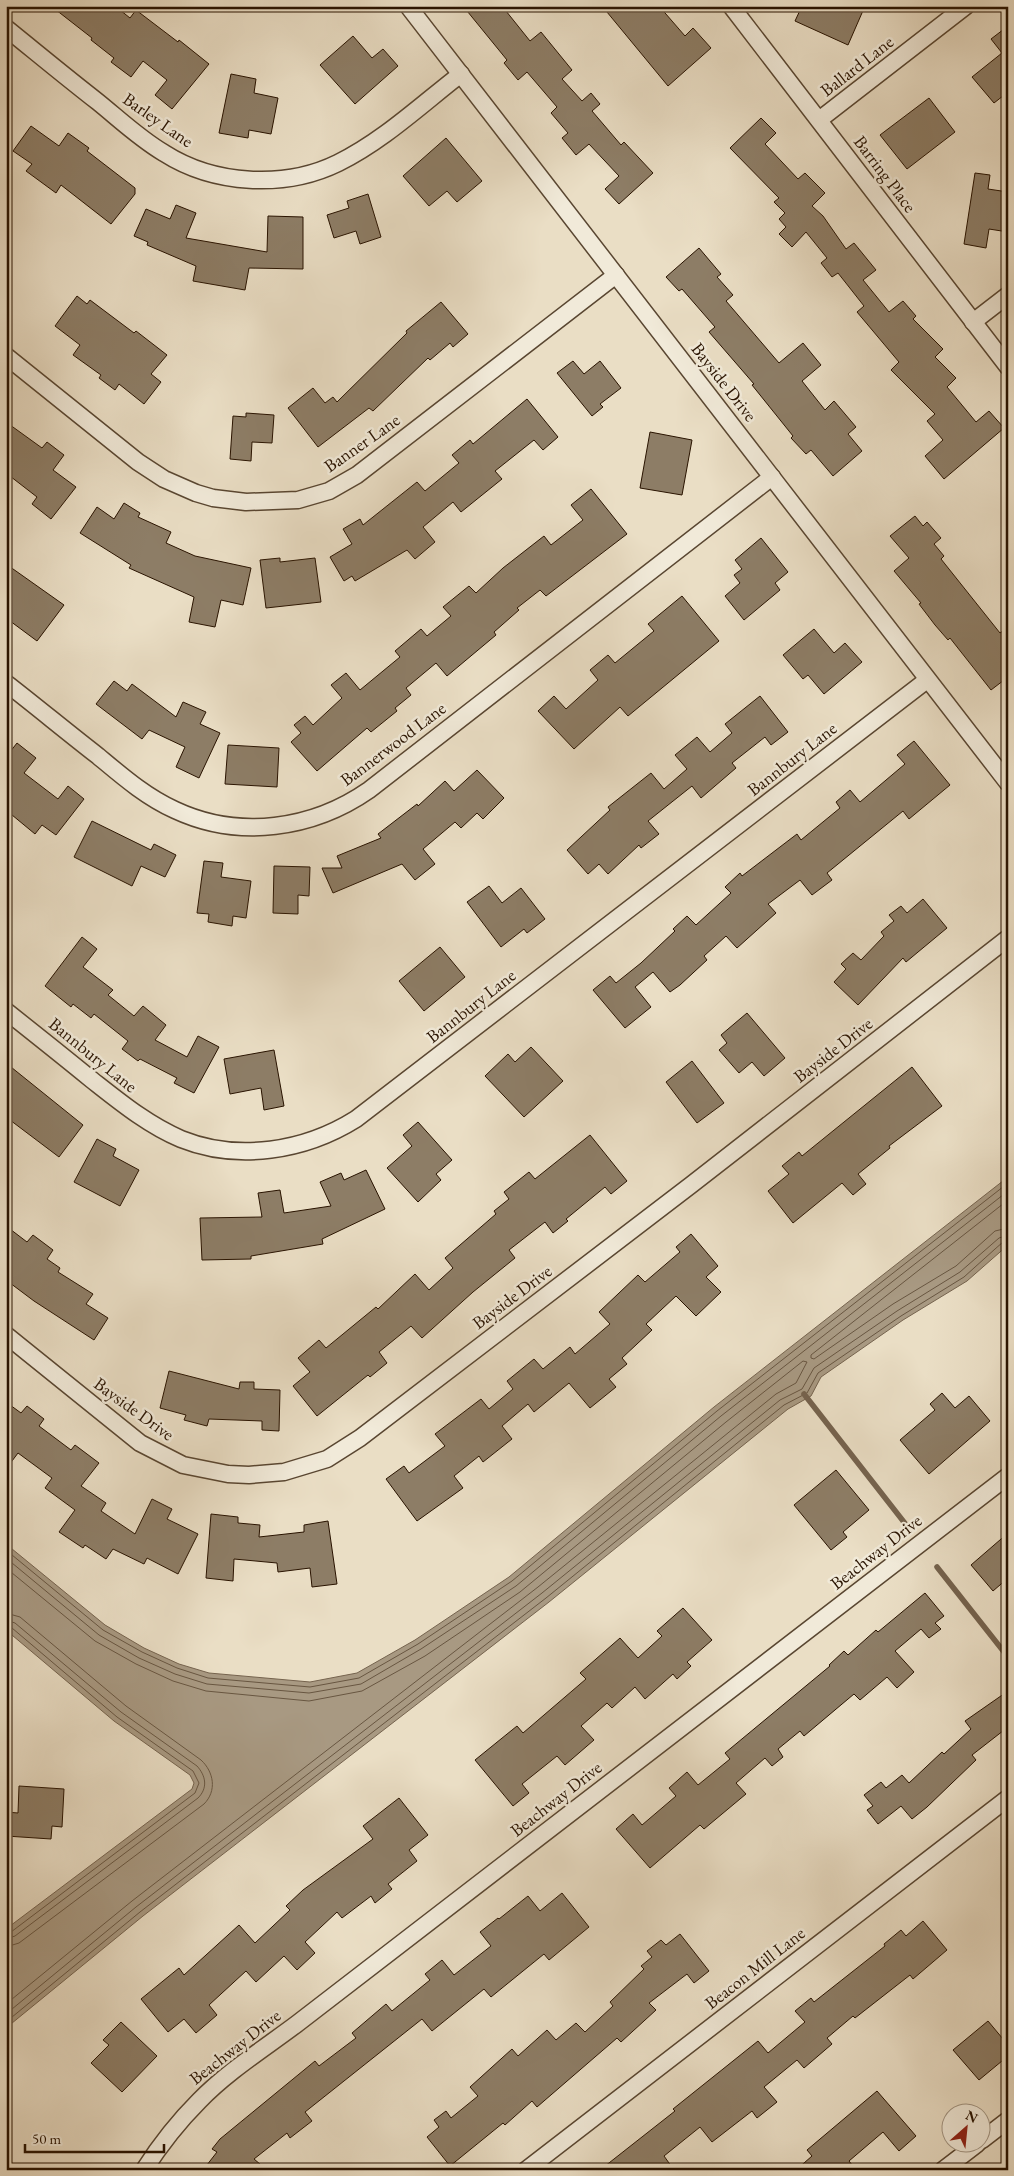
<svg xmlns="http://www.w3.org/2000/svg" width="1014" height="2176" viewBox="0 0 1014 2176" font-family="'EB Garamond',serif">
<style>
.water{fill:#a89982;stroke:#75634e}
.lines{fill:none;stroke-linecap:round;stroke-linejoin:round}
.shore{stroke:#685641;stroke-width:1}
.stream{stroke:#75634e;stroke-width:5.5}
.building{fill:#8d7d66;stroke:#291300}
.street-casing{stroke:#594631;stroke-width:19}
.street{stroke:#f1ead9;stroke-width:16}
.labels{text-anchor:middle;stroke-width:5;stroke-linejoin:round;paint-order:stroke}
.street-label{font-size:18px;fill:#291300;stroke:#f1ead9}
</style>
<rect width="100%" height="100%" fill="#eadec5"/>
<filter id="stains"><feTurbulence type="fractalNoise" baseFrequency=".004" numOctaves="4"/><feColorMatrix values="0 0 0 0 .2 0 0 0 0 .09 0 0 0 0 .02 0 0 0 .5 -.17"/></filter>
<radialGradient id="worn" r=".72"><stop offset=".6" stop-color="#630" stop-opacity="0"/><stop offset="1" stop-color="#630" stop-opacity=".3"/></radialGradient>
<!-- water -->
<polygon class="water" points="1008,1177 1008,1245 967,1281 903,1320 821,1377 811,1396 788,1409 549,1602 143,1916 6,2028 6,1929 192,1789 194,1783 190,1775 114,1721 6,1630 6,1544 105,1625 144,1648 179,1664 209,1673 310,1682 357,1673 415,1640 509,1577 714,1407"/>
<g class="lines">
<!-- shore -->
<g class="shore">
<polyline points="1008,1200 811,1355 811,1358 814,1359 893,1304 956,1266 995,1231 1008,1228"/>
<polyline points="6,1550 103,1630 142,1652 177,1668 208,1678 310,1687 359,1678 418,1644 512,1581 717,1411 1008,1183"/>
<polyline points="6,1558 99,1635 139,1658 175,1674 207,1684 309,1693 361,1684 421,1649 516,1586 721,1416 1008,1191"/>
<polyline points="6,1568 95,1641 136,1664 173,1681 206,1691 309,1701 362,1691 425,1656 520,1592 726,1422 803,1361 807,1362 796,1383 776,1394 538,1587 132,1901 6,2004"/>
<path d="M6 1613 20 1617 126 1706 201 1760C214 1772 217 1791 204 1804L19 1943 6 1947"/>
<path d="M6 1620 15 1623 121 1712 197 1766C206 1776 208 1788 198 1798L15 1936 6 1939"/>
<polyline points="6,1626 12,1628 117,1717 193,1771 199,1783 195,1793 11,1932 6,1933"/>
<polyline points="6,2014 136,1907 542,1593 780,1400 802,1389 814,1368 897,1311 960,1272 999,1238 1008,1235"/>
<polyline points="6,2022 140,1912 546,1598 784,1405 807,1393 818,1373 901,1316 964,1277 995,1249 1003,1242 1008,1241"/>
</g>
<!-- stream -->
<g class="stream">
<polyline points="804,1394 907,1526"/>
<polyline points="937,1567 1008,1657"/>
</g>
</g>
<!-- building -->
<g class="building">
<polygon points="51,6 115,6 130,18 136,10 178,42 179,40 209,64 172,109 155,95 167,80 143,61 131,77 111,62 114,58 91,40 92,38"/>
<polygon points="463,6 502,6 530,41 541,32 572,70 562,79 582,101 591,93 600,104 592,111 621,145 624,142 653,173 619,204 605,189 619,176 589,144 576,155 562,138 568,133 551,113 557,107 527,72 518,80 504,63 507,60"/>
<polygon points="602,6 659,6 685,36 693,28 711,48 668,86"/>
<polygon points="802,6 865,6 848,45 795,21"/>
<polygon points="1008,26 1008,92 994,103 972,77 1002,53 991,39"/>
<polygon points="353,36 372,58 383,49 398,66 355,104 320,65"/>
<polygon points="231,74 256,79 254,93 278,98 271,134 249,130 248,138 219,133"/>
<polygon points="929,98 955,132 907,169 880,135"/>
<polygon points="761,118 776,133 765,144 798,179 805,173 825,193 812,206 823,216 846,249 854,243 876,270 863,280 889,312 903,301 916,316 913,319 943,349 935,357 956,378 947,387 976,422 989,411 1004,428 944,479 925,456 943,440 927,421 935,414 891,370 899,362 857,312 864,306 838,273 832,277 821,263 827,258 806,232 792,247 779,234 786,227 779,219 785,213 774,202 779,198 730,148"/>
<polygon points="31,126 59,146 68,133 89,148 87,151 135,188 135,194 111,224 61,185 56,193 26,171 32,164 13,151"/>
<polygon points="446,138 482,181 457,202 447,191 429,206 403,176"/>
<polygon points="975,173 990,175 988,189 1008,192 1008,232 989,229 986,248 964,244"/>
<polygon points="368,194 381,237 360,244 356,231 334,238 327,215 349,208 347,201"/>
<polygon points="176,205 196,213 186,238 267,252 268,216 303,217 303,269 249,268 245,290 193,281 196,266 147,245 148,242 134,236 146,209 170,219"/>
<polygon points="699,248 721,274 717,277 733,295 726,301 779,363 803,343 821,365 802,381 825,410 834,401 856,427 848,434 862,451 833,476 811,450 806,454 791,438 793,436 752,385 754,384 709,332 715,327 682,289 679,291 666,277"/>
<polygon points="77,296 87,304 90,300 134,333 136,331 167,355 151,374 161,382 144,404 119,384 115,390 99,378 101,375 73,355 80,345 55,326"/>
<polygon points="441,302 468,334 453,347 450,343 430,360 428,358 373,411 369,408 318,447 288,408 313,388 325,403 333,397 337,402 407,333 406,331"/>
<polygon points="573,361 584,374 600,361 621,388 600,404 603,407 592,416 557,373"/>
<polygon points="527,399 558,437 543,450 534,440 495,471 502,479 461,512 453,502 423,527 435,542 415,559 407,550 355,581 352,576 344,581 330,557 352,544 343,529 360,519 363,525 417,482 425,491 459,463 452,455 470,440 473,444"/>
<polygon points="246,413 274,415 272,443 252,442 251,461 230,459 233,416 246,417"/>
<polygon points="6,422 42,448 47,442 64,455 53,470 76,487 51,519 32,504 37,497 6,473"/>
<polygon points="650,432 692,440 682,495 640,488"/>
<polygon points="591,489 627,534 546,596 540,590 517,608 519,610 494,632 496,635 447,676 436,663 406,688 411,695 395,708 397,711 371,732 367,728 317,771 291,742 301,733 294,725 305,716 313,725 342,698 331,685 346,673 360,690 400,657 395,651 421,629 427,636 451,616 443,607 469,586 476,593 503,568 544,536 551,545 583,520 571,505"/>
<polygon points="124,503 140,513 138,517 171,532 166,543 195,556 251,568 243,605 221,600 215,627 189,622 194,597 129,568 131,565 80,533 97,507 114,519"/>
<polygon points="915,516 923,526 927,522 941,538 934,544 944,556 941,559 1000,633 1008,627 1008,677 991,690 950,638 948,640 935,625 919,604 921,603 894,571 909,558 890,536"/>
<polygon points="761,538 788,572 775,583 780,590 744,620 725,596 740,583 734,575 742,569 735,560"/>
<polygon points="280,558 280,562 315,558 321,602 266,608 260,560"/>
<polygon points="6,564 64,605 37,641 6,618"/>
<polygon points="682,596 719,641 628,716 620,707 574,749 538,711 554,696 566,709 598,680 590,670 608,655 615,663 654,631 648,624"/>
<polygon points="814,629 834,653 845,643 862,662 824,694 808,675 803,679 783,655"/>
<polygon points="114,681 127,691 132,684 176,717 183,702 206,712 200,724 220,733 199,778 176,767 185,747 149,730 142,739 96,704"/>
<polygon points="760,696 788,732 771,745 765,737 732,763 736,768 701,798 692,786 648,821 659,834 641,848 639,845 608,874 599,864 588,874 567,850 610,810 608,807 651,773 664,789 687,769 675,755 697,737 710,752 732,733 725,724"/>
<polygon points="914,741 950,785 909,819 903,811 827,873 832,880 812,895 800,880 768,904 776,913 737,948 726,936 704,956 707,960 680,985 670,992 653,972 635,987 651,1007 625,1028 593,990 610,976 616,983 641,963 675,931 673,929 687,916 696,925 731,893 725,887 740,873 742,876 797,834 801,840 840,808 836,802 850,790 860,802 905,764 897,755"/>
<polygon points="17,743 36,758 24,773 58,799 68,786 84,799 56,835 42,825 35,834 6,810 6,757"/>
<polygon points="228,745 279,748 277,787 225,784"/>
<polygon points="477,770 504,798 483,819 477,813 461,828 455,822 423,849 435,864 415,880 402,864 333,893 322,868 342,868 337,856 381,838 378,834 417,804 418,806 445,781 454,791"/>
<polygon points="92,821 151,850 154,844 176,855 165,877 141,866 132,886 74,857"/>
<polygon points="204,861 223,863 221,877 251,881 246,918 233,916 232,926 208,922 209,914 197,913"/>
<polygon points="274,866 310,867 309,896 298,895 298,914 273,913"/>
<polygon points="489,886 502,903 521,888 545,919 527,933 524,929 501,947 467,902"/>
<polygon points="923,899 947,928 906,962 903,958 858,1005 834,982 846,969 841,964 853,953 861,960 884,936 881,932 894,921 889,915 901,906 907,913"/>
<polygon points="82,937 97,949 83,967 113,990 108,995 134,1016 143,1006 166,1025 155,1040 187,1057 198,1036 219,1047 194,1093 174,1083 177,1078 140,1059 138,1061 122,1049 128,1041 94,1014 91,1018 73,1004 71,1007 45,986"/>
<polygon points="440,947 465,977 424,1011 399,981"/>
<polygon points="747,1013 785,1058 764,1076 752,1062 739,1073 719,1050 727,1043 721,1035"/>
<polygon points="531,1047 563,1081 524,1117 485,1076 508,1054 515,1062"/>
<polygon points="274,1050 284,1106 264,1110 261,1088 230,1094 224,1059"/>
<polygon points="692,1061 724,1103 697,1123 666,1082"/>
<polygon points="6,1063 83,1125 59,1157 6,1117"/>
<polygon points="912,1067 942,1106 889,1146 890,1148 858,1174 866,1184 853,1195 842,1183 793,1223 768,1191 789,1174 782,1166 799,1152 802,1156"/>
<polygon points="418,1122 452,1160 436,1174 441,1180 418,1202 387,1168 412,1146 403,1135"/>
<polygon points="590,1135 627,1181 611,1194 605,1187 566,1219 568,1221 553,1233 545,1222 509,1250 515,1258 473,1292 422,1338 411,1326 379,1352 387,1363 370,1377 368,1375 317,1416 293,1386 310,1372 298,1358 319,1340 326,1348 376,1307 378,1309 415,1274 429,1290 453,1268 445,1258 496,1214 494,1211 509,1199 504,1192 529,1172 535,1179"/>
<polygon points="97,1139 116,1149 113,1156 139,1170 120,1206 74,1182"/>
<polygon points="366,1170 385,1209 322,1239 323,1244 251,1256 251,1259 202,1260 200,1218 262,1217 258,1193 280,1190 284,1213 331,1206 320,1182 341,1173 344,1180"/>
<polygon points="6,1226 27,1242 33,1235 53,1250 47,1259 60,1268 58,1272 93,1294 86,1304 108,1318 94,1340 34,1301 6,1280"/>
<polygon points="691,1234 718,1266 706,1277 721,1292 696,1316 676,1296 646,1324 652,1330 622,1358 627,1364 609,1379 616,1387 590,1408 569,1383 534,1412 528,1404 502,1426 512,1439 483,1462 479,1456 454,1476 463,1488 417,1521 386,1479 404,1466 409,1473 445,1446 435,1434 481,1399 489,1409 513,1389 507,1381 534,1359 543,1369 570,1347 575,1354 610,1324 599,1312 638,1275 645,1282 680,1252 676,1247"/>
<polygon points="169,1371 239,1389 240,1382 254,1382 254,1389 280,1390 279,1431 262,1430 262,1421 209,1419 207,1426 184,1420 186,1415 160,1408"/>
<polygon points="942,1393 955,1408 969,1396 990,1421 929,1474 900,1440 935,1410 930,1404"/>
<polygon points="6,1402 21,1413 27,1406 44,1419 39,1426 71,1450 75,1445 99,1463 81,1486 106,1503 101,1511 135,1534 152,1499 172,1509 167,1519 198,1534 178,1574 147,1558 144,1564 113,1549 106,1559 85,1545 83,1548 59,1532 75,1510 45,1488 52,1478 18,1453 6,1469"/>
<polygon points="836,1470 869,1510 843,1532 847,1537 831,1550 794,1505"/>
<polygon points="211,1514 238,1517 238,1523 260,1525 259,1537 304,1532 304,1525 328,1521 337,1584 312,1587 310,1568 278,1572 277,1563 234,1559 233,1581 206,1578"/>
<polygon points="1008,1533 1008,1578 993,1591 971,1565"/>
<polygon points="925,1593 944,1616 935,1623 941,1629 929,1638 921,1629 895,1651 914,1672 897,1688 887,1677 860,1700 854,1694 804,1736 800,1731 778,1749 783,1757 772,1766 765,1758 736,1783 746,1794 704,1829 700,1825 650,1868 616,1829 633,1814 642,1825 676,1796 669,1788 687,1772 698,1785 730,1759 725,1753 830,1666 829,1665 844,1651 848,1655 876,1630 878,1632"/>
<polygon points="683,1608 712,1640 687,1662 691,1666 677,1679 673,1674 645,1699 635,1687 612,1708 607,1703 581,1726 594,1740 565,1765 557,1756 522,1784 529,1793 513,1806 475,1760 517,1726 523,1733 586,1679 580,1673 620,1638 638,1658 662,1636 657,1631"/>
<polygon points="1008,1691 1008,1727 972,1755 976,1760 927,1807 912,1819 901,1806 878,1824 867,1810 873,1806 864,1795 881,1782 886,1788 902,1775 909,1783 942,1752 944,1754 971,1729 965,1721"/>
<polygon points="19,1786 64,1789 62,1827 52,1826 51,1839 6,1836 6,1812 18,1813"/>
<polygon points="399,1798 428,1835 409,1850 417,1861 388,1884 392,1889 375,1903 371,1896 342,1918 337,1912 305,1942 315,1953 297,1970 284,1956 256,1982 246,1971 209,2005 217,2015 196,2033 184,2019 168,2032 141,1999 179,1968 184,1975 239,1925 255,1943 290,1910 286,1906 303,1890 373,1839 363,1826"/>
<polygon points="562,1893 589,1927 549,1960 544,1954 491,1997 484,1989 432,2031 422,2019 305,2112 312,2121 290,2138 287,2133 254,2159 267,2170 203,2170 217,2152 212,2149 220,2139 315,2061 319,2066 356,2038 352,2033 386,2004 392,2011 430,1980 425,1974 442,1960 454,1975 491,1946 480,1932 498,1918 499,1919 528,1896 540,1911"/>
<polygon points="923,1921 947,1950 913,1979 910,1975 855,2018 853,2016 827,2038 832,2044 804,2068 797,2060 764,2087 777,2102 757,2118 752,2111 712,2142 700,2127 664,2156 674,2170 600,2170 675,2111 673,2109 758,2041 768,2053 805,2022 795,2011 811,1998 814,2002 885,1946 884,1944 901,1930 906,1936"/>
<polygon points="680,1934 709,1971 694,1983 687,1974 649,2003 656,2010 621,2042 617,2038 537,2107 532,2101 505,2125 503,2123 450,2166 427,2137 439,2127 434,2120 446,2111 451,2118 478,2096 470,2087 512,2049 518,2056 547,2030 556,2040 576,2023 585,2032 613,2006 610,2002 644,1969 641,1966 652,1957 647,1951 661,1940 666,1945"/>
<polygon points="988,2021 1008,2045 1008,2056 979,2080 953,2050"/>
<polygon points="121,2022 157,2056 122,2092 91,2063 109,2045 103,2040"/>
<polygon points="877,2091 916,2136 899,2151 883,2132 849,2161 856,2170 796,2170 812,2156 807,2150"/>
</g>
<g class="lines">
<!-- street casing -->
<g class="street-casing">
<g id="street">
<polyline points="408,6 1008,783"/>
<polyline points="731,6 1008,367"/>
<path d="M6 28C37 53 67 78 98 102 119 119 140 139 164 153 214 185 285 189 338 163 383 141 422 104 461 74"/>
<polyline points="819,120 966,6"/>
<polyline points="973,322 1008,295"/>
<polyline points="6,356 138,462 164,479 196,493 213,498 246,502 298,500 329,491 357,475 616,275"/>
<path d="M6 683C37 707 67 732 98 756 122 776 146 797 175 810 239 840 313 829 369 790L772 477"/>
<path d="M6 1011C35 1034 64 1057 92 1080 120 1102 148 1125 181 1139 238 1162 305 1151 356 1119L927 680"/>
<polyline points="6,1335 140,1443 183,1465 228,1474 249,1475 284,1472 327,1459 360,1438 691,1185 1008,938"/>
<polyline points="982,2140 1008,2120"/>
<path d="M144 2170C160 2145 178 2122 199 2101 228 2071 265 2048 298 2023L1008 1476"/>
<polyline points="526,2170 1008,1798"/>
<polyline points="943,2170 977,2144"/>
</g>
</g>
<!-- street -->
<use href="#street" class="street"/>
</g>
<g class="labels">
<!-- street labels -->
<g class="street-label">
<text transform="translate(857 66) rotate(-38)" y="6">Ballard Lane</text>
<text transform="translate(158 120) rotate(35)" y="6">Barley Lane</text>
<text transform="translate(885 174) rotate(53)" y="6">Barring Place</text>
<text transform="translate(724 382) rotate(52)" y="6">Bayside Drive</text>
<text transform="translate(362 443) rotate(-35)" y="6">Banner Lane</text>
<text transform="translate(393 744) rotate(-37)" y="6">Bannerwood Lane</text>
<text transform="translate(792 759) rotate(-38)" y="6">Bannbury Lane</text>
<text transform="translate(471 1006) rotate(-38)" y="6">Bannbury Lane</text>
<text transform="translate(833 1050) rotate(-38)" y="6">Bayside Drive</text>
<text transform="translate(93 1055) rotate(39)" y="6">Bannbury Lane</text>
<text transform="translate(512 1297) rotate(-37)" y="6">Bayside Drive</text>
<text transform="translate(134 1409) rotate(36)" y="6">Bayside Drive</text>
<text transform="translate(876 1552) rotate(-38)" y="6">Beachway Drive</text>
<text transform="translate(556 1799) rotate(-38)" y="6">Beachway Drive</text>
<text transform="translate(755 1968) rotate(-38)" y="6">Beacon Mill Lane</text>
<text transform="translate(235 2047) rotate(-38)" y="6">Beachway Drive</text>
</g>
</g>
<!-- margin -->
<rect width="1014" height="2176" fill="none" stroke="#eadec5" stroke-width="25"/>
<rect x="8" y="8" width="999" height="2161" fill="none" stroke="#291300" stroke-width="2.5"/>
<rect x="12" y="12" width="989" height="2151" fill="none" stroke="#291300"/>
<!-- north arrow -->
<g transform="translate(966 2128) rotate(27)"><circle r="24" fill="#f1ead9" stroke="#a19482"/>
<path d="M0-4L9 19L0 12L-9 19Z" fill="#8f2418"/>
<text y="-8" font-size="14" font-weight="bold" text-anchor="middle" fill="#291300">N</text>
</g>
<!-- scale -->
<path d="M25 2144v8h139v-8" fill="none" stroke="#291300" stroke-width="2.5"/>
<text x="32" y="2144" font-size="15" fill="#291300" stroke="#f1ead9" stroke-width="4" paint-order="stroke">50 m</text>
<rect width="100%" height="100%" filter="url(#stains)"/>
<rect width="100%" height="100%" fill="url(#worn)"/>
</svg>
